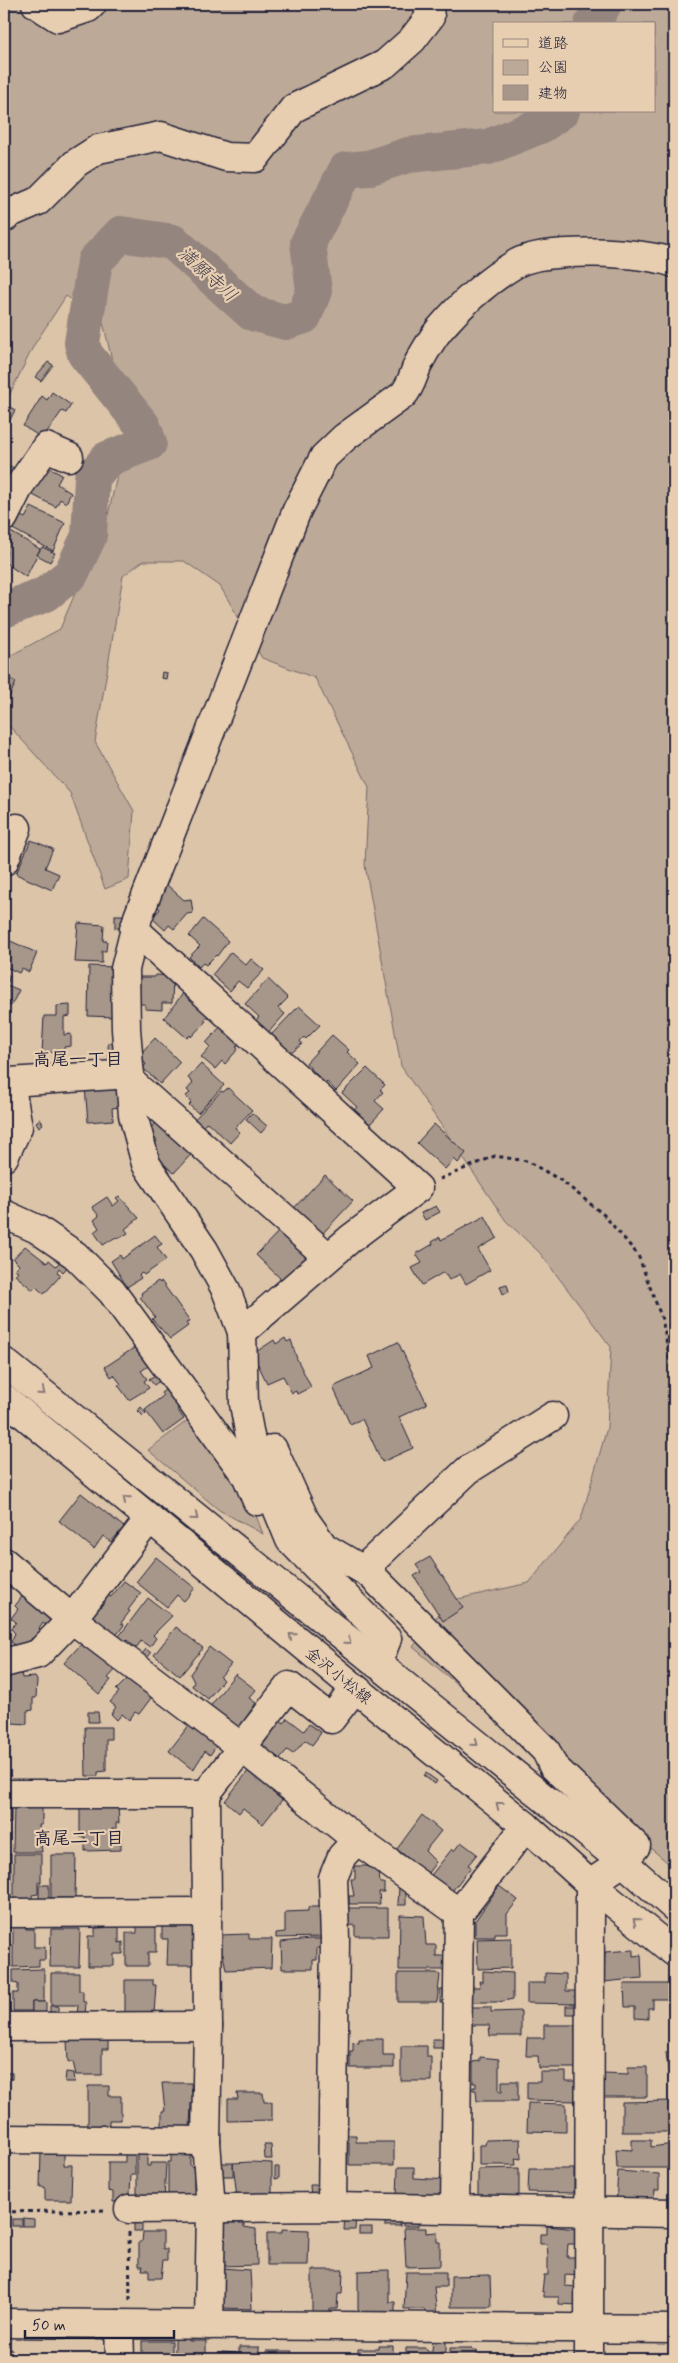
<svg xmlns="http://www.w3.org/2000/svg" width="678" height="2363" viewBox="0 0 678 2363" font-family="Mynerve,'Klee One',sans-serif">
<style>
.green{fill:#bda997;stroke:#706669;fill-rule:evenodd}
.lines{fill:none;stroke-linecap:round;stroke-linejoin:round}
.river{stroke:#95857f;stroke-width:36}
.building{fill:#a7978a;stroke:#22223b}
.minor-casing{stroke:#22223b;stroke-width:31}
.major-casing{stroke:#22223b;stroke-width:31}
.path{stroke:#22223b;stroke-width:3;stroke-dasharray:4 4;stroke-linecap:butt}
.minor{stroke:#e8ceb0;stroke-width:28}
.major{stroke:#e8ceb0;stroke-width:28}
.oneway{stroke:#857876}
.labels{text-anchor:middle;stroke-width:4.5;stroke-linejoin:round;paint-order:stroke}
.street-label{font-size:16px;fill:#22223b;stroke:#e8ceb0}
.water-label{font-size:18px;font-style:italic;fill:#44404f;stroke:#e8ceb0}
.neighbourhood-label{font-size:18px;font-weight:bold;fill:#22223b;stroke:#e8ceb0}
</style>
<rect width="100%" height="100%" fill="#dcc4a9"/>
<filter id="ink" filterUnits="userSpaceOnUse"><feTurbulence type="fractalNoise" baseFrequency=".02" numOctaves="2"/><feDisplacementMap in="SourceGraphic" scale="10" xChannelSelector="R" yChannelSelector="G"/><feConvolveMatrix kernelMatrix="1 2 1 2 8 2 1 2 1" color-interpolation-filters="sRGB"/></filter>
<g filter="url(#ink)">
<!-- green -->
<g class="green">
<path d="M4 4H674V1868L413 1647 449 1601 529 1583 581 1519 607 1428 611 1347 540 1253 506 1221 401 1066 365 865 369 787 315 678 262 658 220 586 184 561H143L123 576 95 742 134 811 129 879 105 889 70 793 4 720V659L60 629 108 515 117 476 163 428 116 377 103 322 66 296 34 345 4 406V187L7 184 4 179ZM494 24H654V111H494Z"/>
<polygon points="195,1415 245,1487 263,1534 219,1510 148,1450"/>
</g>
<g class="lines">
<!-- river -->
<g class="river">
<polyline points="592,24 604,4"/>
<polyline points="4,610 46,594 71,574 89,536 92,478 107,459 149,443 143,426 85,354 82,343 95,261 121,234 173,242 252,313 285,322 304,316 314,291 308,243 346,170 368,168 408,155 488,147 542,125 562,111"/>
</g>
</g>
<!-- building -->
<g class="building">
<polygon points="48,362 53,365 41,381 35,377"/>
<polygon points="52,392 71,405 66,413 62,411 44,436 40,433 39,436 23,426 42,396 47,400"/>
<polygon points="8,406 15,410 9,422 4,419"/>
<polygon points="4,463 14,468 4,493"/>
<polygon points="42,464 62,475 57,484 71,493 66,503 60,499 56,507 27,492"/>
<polygon points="31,507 65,523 53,551 9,527 17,514 25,518"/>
<polygon points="9,531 40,549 26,577 4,562 7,551 4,549 4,541"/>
<polygon points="42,547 55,553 50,562 37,555"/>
<polygon points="162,672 167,673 166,679 161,678"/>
<polygon points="4,676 16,682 4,709"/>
<polygon points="31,840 53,849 45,868 59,874 52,890 16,874"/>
<polygon points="167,885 184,900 191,899 193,913 187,914 174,929 169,925 165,930 152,918 160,909 153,902"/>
<rect x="115" y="915" width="8" height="13"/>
<polygon points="203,919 228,941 217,956 216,955 206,965 203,963 199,967 189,957 200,946 189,936"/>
<polygon points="78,923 104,925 103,941 107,941 106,951 102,951 102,963 75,962"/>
<polygon points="4,938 37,953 29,972 22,968 19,973 4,966"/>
<polygon points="231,952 246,965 251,959 264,970 247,988 238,981 230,991 212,975"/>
<polygon points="89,966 116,967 114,1017 88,1016"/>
<polygon points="4,973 10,976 7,985 19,990 11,1006 4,1003"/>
<polygon points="156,975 173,976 172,1003 162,1003 162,1010 145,1009 145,1004 138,1004 139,977 155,977"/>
<polygon points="268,979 288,998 278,1008 285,1014 266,1035 253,1024 259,1017 245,1004"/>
<polygon points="188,987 211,1012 204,1020 206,1021 191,1037 190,1035 187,1038 164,1018"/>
<polygon points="70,1005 70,1016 64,1017 64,1035 71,1034 71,1046 64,1047 64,1050 56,1050 56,1052 42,1053 44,1016 57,1016 57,1006"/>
<polygon points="299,1006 320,1025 306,1039 304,1037 300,1041 302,1044 289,1055 269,1037"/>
<polygon points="221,1026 243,1040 236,1047 238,1049 225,1064 222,1061 215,1069 201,1057 210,1047 206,1043"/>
<polygon points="332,1035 349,1050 347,1052 360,1064 336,1091 327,1082 325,1084 306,1063"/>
<polygon points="155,1038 180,1062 160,1084 143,1068 146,1064 138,1056"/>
<polygon points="108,1043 116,1043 116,1065 109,1065"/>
<polygon points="201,1064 224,1085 198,1113 189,1105 191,1103 186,1096 190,1093 187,1090 193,1083 188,1078"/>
<polygon points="367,1068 385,1085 380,1090 383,1092 375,1101 384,1109 370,1124 352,1112 357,1107 342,1093"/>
<polygon points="85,1087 118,1087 120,1107 112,1108 113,1120 88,1122"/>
<polygon points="228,1088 252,1110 235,1128 240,1132 230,1143 207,1122 200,1130 192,1122 221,1091 223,1092"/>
<polygon points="151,1110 194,1151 174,1173 157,1158 160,1154 152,1147 157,1141 149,1130 155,1123 146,1115"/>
<polygon points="252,1113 267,1126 261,1133 246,1119"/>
<polygon points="40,1119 43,1124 39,1127 36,1122"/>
<polygon points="434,1124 466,1153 458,1163 454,1159 445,1169 417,1143"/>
<polygon points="325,1175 353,1201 322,1234 294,1208"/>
<polygon points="119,1196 139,1218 125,1229 128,1233 118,1239 116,1237 103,1245 94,1232 99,1228 94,1220 99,1216 92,1207 107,1197 113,1206 119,1201 116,1198"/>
<polygon points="436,1206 440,1212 425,1220 421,1213"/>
<polygon points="485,1216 497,1238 478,1249 490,1270 466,1284 460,1274 449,1280 444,1272 422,1285 412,1268 422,1263 416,1254 433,1244 432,1242 440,1237 441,1240"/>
<polygon points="283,1227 291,1242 296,1248 300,1244 310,1254 283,1281 256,1255"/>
<polygon points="155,1235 162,1244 157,1247 166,1260 144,1275 142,1273 139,1275 141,1278 127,1287 111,1261 120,1255 122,1259"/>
<polygon points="25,1246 47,1263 49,1260 56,1266 64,1257 71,1263 63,1272 59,1268 57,1272 61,1275 44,1294 36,1287 33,1290 15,1275 18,1271 15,1269 19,1265 13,1259"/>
<polygon points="158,1281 160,1283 161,1281 190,1321 186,1323 188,1326 170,1339 152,1319 155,1317 140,1297 142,1296 141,1293"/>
<polygon points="507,1284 509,1292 503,1294 500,1286"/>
<polygon points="285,1338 287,1342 291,1340 297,1359 311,1387 297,1394 296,1391 292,1393 283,1376 267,1383 253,1354 274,1340 276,1344"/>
<polygon points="398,1342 427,1404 399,1417 413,1448 382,1462 362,1419 350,1424 333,1387 374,1368 369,1356"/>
<polygon points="140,1344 153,1363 141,1371 147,1379 144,1381 149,1388 129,1400 118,1385 121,1384 114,1375 111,1377 105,1367"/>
<polygon points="161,1371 165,1377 154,1385 149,1379"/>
<polygon points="171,1385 183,1405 177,1409 184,1419 163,1434 145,1410 163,1396 161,1393"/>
<polygon points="141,1407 146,1413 143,1416 138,1411"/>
<polygon points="81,1493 124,1527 111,1542 103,1536 94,1549 59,1521"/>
<polygon points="156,1557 195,1588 184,1601 177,1595 167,1607 136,1582"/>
<polygon points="430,1557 463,1608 443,1621 414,1576 421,1572 416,1565"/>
<polygon points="4,1577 12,1584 4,1595"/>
<polygon points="124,1581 141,1593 128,1610 130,1611 121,1623 124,1625 115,1637 91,1618 95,1612 92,1609 102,1596 105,1598 108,1595 111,1597"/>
<polygon points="24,1594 57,1621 50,1629 43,1623 39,1629 41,1631 35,1639 32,1638 24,1648 20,1649 11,1642 15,1633 11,1629 16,1622 11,1618 18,1609 15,1606"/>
<polygon points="148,1598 172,1616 153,1635 156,1638 150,1647 141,1641 136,1648 127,1640 124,1644 117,1639"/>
<polygon points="176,1627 203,1648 180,1676 154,1655"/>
<polygon points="83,1642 117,1668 108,1678 111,1680 99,1694 64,1663"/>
<polygon points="209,1647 231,1664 220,1677 223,1680 208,1699 192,1686 194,1682 190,1674"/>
<polygon points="146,1649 151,1653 144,1662 139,1658"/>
<polygon points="21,1672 22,1678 35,1677 37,1680 36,1698 33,1698 33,1710 27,1711 27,1724 12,1723 12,1717 6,1717 7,1673"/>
<polygon points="235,1674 256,1690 249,1698 256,1703 239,1728 236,1729 209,1708"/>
<polygon points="130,1676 154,1694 139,1714 135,1712 129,1720 122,1714 117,1720 111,1714 116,1707 110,1702 119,1692 116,1690"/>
<polygon points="88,1712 98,1712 99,1722 88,1722"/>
<polygon points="287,1718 304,1731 309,1724 321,1733 312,1745 305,1740 293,1754 287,1750 277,1762 260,1749 280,1720 284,1723"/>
<polygon points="190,1724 217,1745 210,1755 205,1751 193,1770 169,1751"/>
<polygon points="85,1727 111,1727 111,1739 106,1739 106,1771 98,1772 98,1776 86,1776"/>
<polygon points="249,1770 274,1790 272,1792 282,1800 263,1824 243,1808 239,1813 225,1801"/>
<polygon points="426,1773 437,1781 435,1784 424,1776"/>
<polygon points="4,1803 11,1803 11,1823 4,1824"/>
<polygon points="118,1803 119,1823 116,1823 116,1829 112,1829 112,1836 121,1835 121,1850 85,1851 85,1837 80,1837 80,1804"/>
<polygon points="14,1804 37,1804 37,1808 42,1808 42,1825 39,1825 42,1852 13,1852"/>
<polygon points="422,1815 441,1831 425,1851 436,1862 425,1877 411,1866 414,1863 397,1849"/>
<rect x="4" y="1829" width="1" height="22"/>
<polygon points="461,1842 477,1854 468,1865 471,1867 449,1895 428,1879 452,1849 454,1851"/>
<rect x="4" y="1854" width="7" height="46"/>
<polygon points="14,1854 41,1854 41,1883 38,1882 38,1894 32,1895 32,1900 14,1900"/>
<polygon points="51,1855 76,1855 75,1898 51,1898"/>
<polygon points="355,1866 367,1866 379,1873 380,1883 384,1883 384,1892 379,1892 380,1904 349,1904 349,1896 354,1896 351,1879 355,1879"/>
<rect x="39" y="1885" width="10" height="17"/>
<polygon points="399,1886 406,1894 406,1905 398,1905"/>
<polygon points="499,1886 518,1900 507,1914 507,1933 495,1933 495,1937 475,1937 475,1921"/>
<polygon points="308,1907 325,1907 321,1937 276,1938 276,1933 285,1932 285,1912 308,1911"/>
<polygon points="348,1908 388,1908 388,1936 355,1936 355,1925 348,1926"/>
<polygon points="400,1915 424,1916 426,1945 436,1945 436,1956 449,1956 449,1970 399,1970"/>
<polygon points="13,1922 26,1922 26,1929 34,1929 34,1947 45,1947 45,1960 39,1960 39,1966 13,1967"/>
<polygon points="137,1922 156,1922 156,1952 148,1952 148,1966 126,1966 126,1933 137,1933"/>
<polygon points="162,1923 171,1923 171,1927 193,1926 193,1965 167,1965 168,1939 162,1939"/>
<polygon points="119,1927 119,1943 123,1942 123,1954 114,1954 114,1966 88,1966 88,1936 95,1936 95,1928"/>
<polygon points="51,1929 80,1929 79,1967 50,1967"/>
<polygon points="249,1934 249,1939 272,1939 271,1968 226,1970 223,1954 219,1954 219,1935"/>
<polygon points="511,1938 511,1968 478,1969 477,1939"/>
<polygon points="310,1939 326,1939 326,1948 317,1948 317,1960 313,1960 313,1969 282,1969 281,1942"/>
<rect x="4" y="1944" width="6" height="24"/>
<polygon points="633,1950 633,1956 641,1955 642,1978 604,1982 605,1952"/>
<polygon points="44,1969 44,2002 32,2002 32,2011 13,2011 13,1993 18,1993 18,1984 13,1983 13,1970"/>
<polygon points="4,1970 10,1970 8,2010 4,2010"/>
<polygon points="483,1971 513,1973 513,1999 499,2002 472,2002 472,1987 480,1987 479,1981 483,1982"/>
<polygon points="51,1973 79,1973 79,1991 83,1991 83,2002 86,2002 85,2016 77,2016 78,2005 51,2005"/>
<polygon points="398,1973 437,1973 440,1975 437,2002 398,2002"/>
<polygon points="545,1973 566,1974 566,1991 578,1991 578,2004 527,2003 527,1983 545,1983"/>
<polygon points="125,1980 153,1980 153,1985 156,1985 154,2014 125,2014"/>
<polygon points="624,1984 674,1984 674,1999 653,1999 653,2008 648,2008 648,2019 635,2018 635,2007 625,2007"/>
<rect x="440" y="1990" width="9" height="13"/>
<polygon points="32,2002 46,2002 46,2014 32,2015"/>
<rect x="50" y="2006" width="8" height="10"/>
<rect x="566" y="2006" width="12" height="8"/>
<polygon points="472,2007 491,2007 491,2012 521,2011 521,2036 490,2036 489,2025 472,2025"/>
<polygon points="544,2025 575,2025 576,2068 539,2068 538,2056 526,2056 527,2038 544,2038"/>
<polygon points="93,2035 108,2035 108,2049 102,2049 102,2075 76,2075 73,2062 68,2062 67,2039 94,2041"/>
<polygon points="359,2039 383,2039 383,2055 394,2055 394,2068 350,2068 350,2051 353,2051 353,2042 359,2043"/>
<rect x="433" y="2039" width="15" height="9"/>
<polygon points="401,2046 427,2046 427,2057 431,2057 431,2081 401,2081"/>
<polygon points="666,2052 674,2052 674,2079 669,2080"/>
<polygon points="480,2057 499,2059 499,2091 502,2091 502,2081 518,2081 518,2101 477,2101 476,2090 473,2090 473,2087 476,2087 476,2083 473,2083 473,2062 480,2061"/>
<polygon points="628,2067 647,2067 647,2097 604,2097 604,2073 628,2074"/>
<polygon points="66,2072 74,2073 75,2082 65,2082"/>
<polygon points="540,2072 566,2072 566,2081 578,2081 578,2101 527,2100 527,2082 540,2082"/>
<rect x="5" y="2073" width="7" height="6"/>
<polygon points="162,2083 191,2083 192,2094 195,2094 195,2103 191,2103 190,2130 162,2127 162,2111 165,2111"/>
<polygon points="88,2086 109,2086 109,2096 121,2096 121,2120 109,2120 109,2130 88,2130"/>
<polygon points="237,2093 263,2093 264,2102 272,2102 272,2120 228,2121 228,2099 238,2099"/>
<polygon points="674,2101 674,2132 622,2132 622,2102"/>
<polygon points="528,2103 566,2104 566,2132 527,2131"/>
<polygon points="342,2135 356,2135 356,2142 394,2142 394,2165 349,2165 349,2142 342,2142"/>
<polygon points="520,2139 521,2159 515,2158 516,2165 479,2165 479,2145 485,2145 486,2140"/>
<polygon points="632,2140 651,2140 651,2147 674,2144 674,2168 617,2168 616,2149 632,2150"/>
<polygon points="264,2145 271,2145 272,2159 265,2159"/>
<polygon points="125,2151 135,2151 135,2175 131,2175 130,2194 128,2194 128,2202 113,2202 113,2192 108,2191 108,2162 125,2162"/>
<polygon points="137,2151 147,2151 147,2166 150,2166 150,2163 166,2163 164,2202 148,2202 148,2195 137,2195"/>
<polygon points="41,2152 64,2152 64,2165 72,2165 71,2200 45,2200 45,2187 40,2187"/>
<polygon points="190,2154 190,2166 198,2168 197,2178 194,2179 194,2201 168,2201 168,2162 171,2162 171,2155"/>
<polygon points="250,2162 272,2163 272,2194 237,2197 233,2163"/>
<rect x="219" y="2163" width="14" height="13"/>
<polygon points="275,2167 279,2167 279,2178 275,2179"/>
<polygon points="398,2167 414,2167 414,2178 448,2180 444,2199 397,2199"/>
<polygon points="519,2168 519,2196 478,2197 478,2169"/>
<polygon points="529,2169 574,2169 574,2193 528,2192"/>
<polygon points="618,2171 659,2174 659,2190 655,2190 654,2199 616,2204"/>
<polygon points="310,2185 321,2185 319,2198 311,2198"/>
<polygon points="221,2215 239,2221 239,2224 244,2224 244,2227 256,2229 257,2265 221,2266"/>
<polygon points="345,2215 356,2215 355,2230 344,2230"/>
<rect x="385" y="2216" width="15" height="10"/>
<rect x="403" y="2216" width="15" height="10"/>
<rect x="134" y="2217" width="8" height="14"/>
<polygon points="23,2218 34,2219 34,2226 23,2226"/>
<rect x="12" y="2219" width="10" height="7"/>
<polygon points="547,2226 577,2229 576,2244 568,2244 567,2257 578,2257 579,2276 565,2275 565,2286 579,2287 578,2305 559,2304 559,2297 544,2297 544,2292 542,2292 544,2275 548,2275 548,2256 547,2244 540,2244 540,2234 547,2234"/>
<rect x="359" y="2227" width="13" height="7"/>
<polygon points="404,2228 426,2228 426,2233 437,2232 437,2242 440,2242 440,2266 406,2267"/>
<polygon points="282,2229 309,2230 308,2265 267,2265 267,2233 282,2233"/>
<polygon points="143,2232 163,2232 163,2249 167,2249 167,2260 163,2260 161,2278 149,2278 149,2270 142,2270 143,2266 139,2266 139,2242 142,2242"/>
<polygon points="222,2268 250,2270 252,2309 223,2308 224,2288 222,2288 224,2278 221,2278"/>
<polygon points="312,2270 343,2270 342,2294 338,2294 337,2309 330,2309 330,2319 312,2318"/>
<polygon points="389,2270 389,2302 395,2302 395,2318 358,2318 358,2271"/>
<polygon points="406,2272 446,2272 446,2287 434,2287 437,2316 426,2315 424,2309 404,2309"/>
<polygon points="490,2275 491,2307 451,2307 451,2276"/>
<polygon points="189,2335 189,2341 206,2341 206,2359 175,2359 175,2336"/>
<polygon points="433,2336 446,2337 446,2352 438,2353 438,2359 406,2359 406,2348 426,2348 427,2351 432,2351"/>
<polygon points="4,2340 5,2349 12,2349 12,2359 4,2359"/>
<rect x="142" y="2341" width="30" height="18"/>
<polygon points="379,2346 393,2346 393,2359 358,2359 358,2349 379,2349"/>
<polygon points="239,2347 259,2347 259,2359 222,2359 222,2352 236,2353 236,2355 239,2355"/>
<polygon points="450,2348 472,2348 472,2350 477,2350 477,2359 450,2359"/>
<polygon points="266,2351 292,2351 291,2356 303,2356 303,2359 266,2359"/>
</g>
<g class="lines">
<!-- minor casing -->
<g class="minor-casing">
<g id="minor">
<polyline points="36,4 58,18 88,8 92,4"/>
<polyline points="4,218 10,213 38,201 76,163 98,149 161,136 226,157 255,158 294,108 385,64 412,40 430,17 428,4"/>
<polyline points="4,517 20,485 46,447 69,457"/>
<polyline points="4,861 17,828"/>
<polyline points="134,929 418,1188 350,1239 242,1332"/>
<polyline points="131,1082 328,1257"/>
<polyline points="4,1157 18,1127 10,1082 130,1074"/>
<polyline points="4,1214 37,1229 75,1255 112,1292 247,1477 257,1501"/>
<polyline points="273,1449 305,1520 324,1547 370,1574 546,1751 553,1766 636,1846 623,1862 590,1884 589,2359"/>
<polyline points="4,1562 72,1619 241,1747 357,1840 459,1913"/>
<polyline points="370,1574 372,1561 468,1470 553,1416"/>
<polyline points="4,1663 38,1654 72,1619 149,1519"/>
<path d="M377 1664 387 1639 290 1540 252 1447 244 1404 242 1332 226 1290 204 1250 146 1164 133 1115 126 1029 125 969 138 917 297 510 324 457 345 437 403 395C412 385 413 374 419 362 425 351 432 339 439 330 461 304 488 280 517 263 546 247 643 251 674 263"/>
<polyline points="4,1794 206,1794"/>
<polyline points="4,1913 207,1912"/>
<polyline points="4,2027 208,2026"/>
<polyline points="4,2139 206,2141"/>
<polyline points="332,2207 335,1939 333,1878 342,1856 357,1840"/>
<polyline points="455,2208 459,1913 526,1826"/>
<polyline points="129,2209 332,2207 674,2213"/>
<polyline points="4,2323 674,2329"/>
<polyline points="119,2324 120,2359"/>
<polyline points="209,2325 211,2209 206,2141 208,2026 206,1794 289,1686 331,1719 355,1688"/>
</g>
</g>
<!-- major casing -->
<g class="major-casing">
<g id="major">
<polyline points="4,1362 623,1862 674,1907"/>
<polyline points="4,1398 355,1688 526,1826 590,1884 674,1952"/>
</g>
</g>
<!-- path -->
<g class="path">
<polyline points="440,1179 495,1156 527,1161 562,1181 604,1215 638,1255 662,1319 670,1360 674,1363"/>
<polyline points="4,2212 108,2210"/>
<polyline points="129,2232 130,2301"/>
</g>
<!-- minor -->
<use href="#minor" class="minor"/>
<!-- major -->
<use href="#major" class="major"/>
</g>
<!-- one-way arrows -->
<defs><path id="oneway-chevron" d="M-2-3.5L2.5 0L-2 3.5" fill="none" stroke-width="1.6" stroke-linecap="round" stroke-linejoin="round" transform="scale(1.25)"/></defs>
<g class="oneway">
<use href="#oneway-chevron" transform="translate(42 1392) rotate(39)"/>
<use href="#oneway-chevron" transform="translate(126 1499) rotate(-140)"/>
<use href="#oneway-chevron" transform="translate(195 1517) rotate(39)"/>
<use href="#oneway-chevron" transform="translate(292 1636) rotate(-140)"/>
<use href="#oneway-chevron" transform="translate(348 1641) rotate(39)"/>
<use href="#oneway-chevron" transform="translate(475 1743) rotate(39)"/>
<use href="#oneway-chevron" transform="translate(499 1805) rotate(-142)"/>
<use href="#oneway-chevron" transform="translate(636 1921) rotate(-141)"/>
</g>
</g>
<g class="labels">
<!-- street labels -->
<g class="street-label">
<text transform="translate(339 1675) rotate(39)" y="6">金沢小松線</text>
</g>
<!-- water labels -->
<g class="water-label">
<text transform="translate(208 274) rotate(42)" y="6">満願寺川</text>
</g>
<!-- neighbourhood labels -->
<g class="neighbourhood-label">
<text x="78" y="1065">高尾一丁目</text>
<text x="79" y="1844">高尾二丁目</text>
</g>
</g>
<!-- margin -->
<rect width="678" height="2363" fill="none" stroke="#e8ceb0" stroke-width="20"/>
<rect x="10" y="10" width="658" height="2343" fill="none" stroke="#22223b" stroke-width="2" filter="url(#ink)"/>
<!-- legend -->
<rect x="493" y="22" width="162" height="90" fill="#e8ceb0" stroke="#998981"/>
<rect x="503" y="39" width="25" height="8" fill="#e8ceb0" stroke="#998981"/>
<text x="538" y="48" font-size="15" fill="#22223b">道路</text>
<rect x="503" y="60" width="25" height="15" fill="#bda997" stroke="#998981"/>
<text x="538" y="72" font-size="15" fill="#22223b">公園</text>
<rect x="503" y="85" width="25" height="15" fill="#a7978a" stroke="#998981"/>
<text x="538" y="98" font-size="15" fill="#22223b">建物</text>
<!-- scale -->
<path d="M25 2330v8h149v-8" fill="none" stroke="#22223b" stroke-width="2.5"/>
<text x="32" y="2330" font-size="15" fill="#22223b" stroke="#e8ceb0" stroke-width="4" paint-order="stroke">50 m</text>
</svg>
